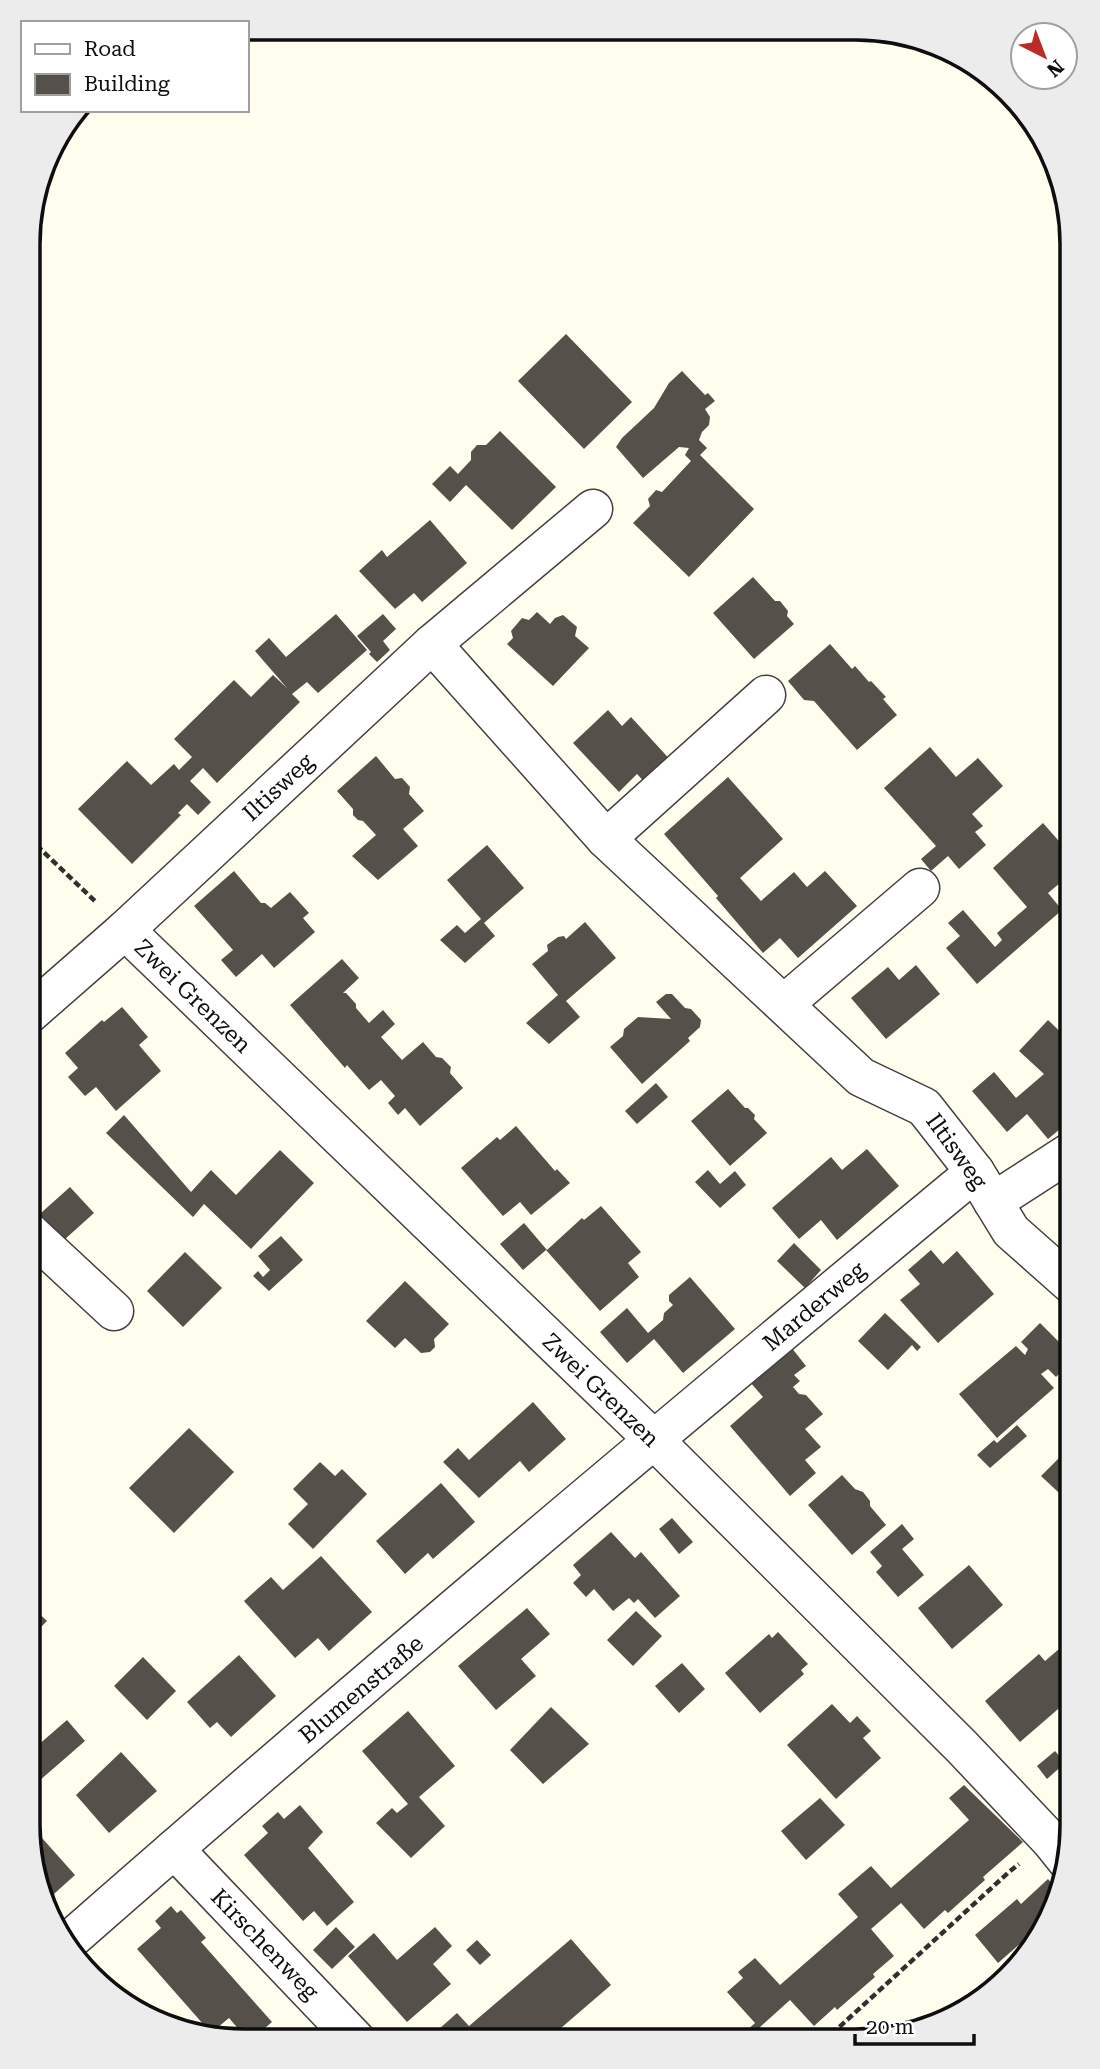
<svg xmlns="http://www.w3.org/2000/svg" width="1100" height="2069" viewBox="0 0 1100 2069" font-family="'Roboto Serif',serif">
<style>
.building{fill:#56504a}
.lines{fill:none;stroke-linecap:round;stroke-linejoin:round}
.minor-casing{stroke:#414141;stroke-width:41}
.path{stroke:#303030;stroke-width:4.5;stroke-dasharray:7 3.5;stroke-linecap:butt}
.minor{stroke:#fff;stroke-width:38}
.labels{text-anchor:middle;stroke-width:7;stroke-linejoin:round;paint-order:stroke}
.street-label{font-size:23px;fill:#0e0e0e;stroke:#fff}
.rim{fill:none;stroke:#0e0e0e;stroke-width:3.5}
</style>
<rect width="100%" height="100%" fill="#fffdee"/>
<!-- building -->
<g class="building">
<polygon points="566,334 632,402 584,449 518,381"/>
<polygon points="682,371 705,395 708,393 715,401 705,409 710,417 709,425 702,432 699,440 707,448 700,455 754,509 689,577 633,523 650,506 648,499 656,490 662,492 691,461 685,455 689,448 679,447 643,478 616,447 622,438 654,408 669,383"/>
<polygon points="500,431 556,487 512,530 466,485 450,502 432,484 450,466 458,474 471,460 471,452 477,445 486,445"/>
<polygon points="430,520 467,563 422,602 414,593 395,609 359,571 382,550 387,557"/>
<polygon points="753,577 775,601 780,601 788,611 787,616 794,624 754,659 713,613"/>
<polygon points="537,612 550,624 555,618 563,615 577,627 575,636 589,648 553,686 507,644 513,638 511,631 522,618 529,620"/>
<polygon points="336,614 367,650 318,693 307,682 292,694 300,702 217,783 203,768 190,781 211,802 198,815 187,804 178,813 181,815 132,864 78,809 127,761 151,785 174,764 179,770 192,757 174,739 234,680 251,697 273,675 287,688 255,651 269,638 286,657"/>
<polygon points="383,614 396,629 383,641 390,650 377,662 369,654 371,652 357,636"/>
<polygon points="830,644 852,669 855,666 869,682 871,681 886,697 883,699 897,715 857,750 814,701 804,700 788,681"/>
<polygon points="608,710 622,726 631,717 675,765 650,788 637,774 619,792 573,743"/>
<polygon points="930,747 956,777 978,758 1003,786 972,814 983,826 975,832 986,845 959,869 948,856 931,871 921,859 936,846 884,788"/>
<polygon points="376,756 395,779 402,778 410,787 409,794 424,811 403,829 418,846 378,880 352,856 376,835 363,821 358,820 353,815 353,809 337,791"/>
<polygon points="728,777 783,839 740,878 761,901 794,872 807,887 825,871 857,906 798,958 780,938 763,953 716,898 718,896 664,834"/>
<polygon points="1043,823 1072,856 1072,873 1048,893 1062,910 977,984 946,948 960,936 948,923 963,910 995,947 1002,940 997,933 1027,907 993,868"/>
<polygon points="487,845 524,888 484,923 495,936 465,963 440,940 457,925 465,933 481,919 447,880"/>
<polygon points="234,871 261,903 265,903 271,908 290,892 309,913 303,918 315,932 274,968 262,954 236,977 221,960 233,950 194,906"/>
<polygon points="585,922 616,958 566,1001 580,1017 549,1044 526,1023 558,995 532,964 548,951 547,945 558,937 564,936 566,939"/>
<polygon points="342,959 359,978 343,993 346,993 356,1004 356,1008 369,1023 383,1010 395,1024 381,1037 402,1060 423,1042 436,1057 442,1058 451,1067 450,1073 463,1088 420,1126 405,1108 398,1115 388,1103 395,1096 381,1080 369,1090 347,1065 345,1068 290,1005"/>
<polygon points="916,965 940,994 886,1039 851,998 888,967 899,980"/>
<polygon points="666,994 672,994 685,1008 691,1009 701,1020 700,1027 688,1038 690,1041 642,1084 610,1047 623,1036 624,1029 638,1017 671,1019 656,1002"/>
<polygon points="122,1007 148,1037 139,1045 161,1071 116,1111 96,1087 85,1096 68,1077 78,1068 65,1053 102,1020 104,1022"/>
<polygon points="1048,1020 1072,1043 1072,1119 1048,1139 1027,1114 1007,1132 972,1091 994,1072 1016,1098 1044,1074 1019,1051"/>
<polygon points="656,1083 668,1097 637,1124 625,1111"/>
<polygon points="728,1089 745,1108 748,1108 755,1115 754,1119 767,1133 730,1166 691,1121"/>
<polygon points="124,1115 191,1192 211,1170 236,1195 280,1150 314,1183 251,1249 204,1204 193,1217 106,1133"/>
<polygon points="516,1126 555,1171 557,1169 570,1183 531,1215 520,1202 503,1216 461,1168 497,1137 500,1140"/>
<polygon points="867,1149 899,1186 837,1240 821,1220 799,1239 772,1208 831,1157 842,1170"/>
<polygon points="29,1161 40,1174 29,1184"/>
<polygon points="708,1170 720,1184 735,1171 746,1185 720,1208 695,1182"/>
<polygon points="70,1187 94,1213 54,1249 32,1221"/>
<polygon points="601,1206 641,1252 628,1263 639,1277 600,1311 546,1250 523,1270 500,1244 524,1223 547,1250 582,1218 584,1220"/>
<polygon points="281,1236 303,1260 269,1291 253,1276 258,1271 263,1277 270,1270 258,1256"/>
<polygon points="794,1243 821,1270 805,1288 777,1261"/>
<polygon points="931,1250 943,1264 957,1251 994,1294 938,1343 900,1300 920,1284 908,1270"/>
<polygon points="185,1252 222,1288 183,1327 147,1291"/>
<polygon points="690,1277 735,1329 683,1373 654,1339 627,1363 600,1332 627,1308 648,1333 663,1320 664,1313 673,1305 669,1301 669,1295"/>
<polygon points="405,1281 449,1324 434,1339 435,1347 430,1352 421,1353 405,1338 395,1348 366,1321"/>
<polygon points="885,1313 921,1347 917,1351 912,1345 888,1370 858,1341"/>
<polygon points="1040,1323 1072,1355 1072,1361 1056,1377 1048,1369 1041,1374 1054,1388 997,1438 959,1394 1016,1346 1025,1355 1028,1349 1021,1342"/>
<polygon points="791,1347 806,1366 794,1375 800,1381 793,1387 799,1394 806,1395 823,1414 805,1429 821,1447 805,1460 816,1473 790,1496 730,1426 763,1397 750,1382"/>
<polygon points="533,1402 566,1439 529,1472 520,1461 479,1498 443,1462 458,1448 469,1460"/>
<polygon points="1017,1425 1027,1436 990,1468 977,1455 994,1440 997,1443"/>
<polygon points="189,1428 234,1472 174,1533 129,1488"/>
<polygon points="1072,1445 1072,1505 1041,1476"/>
<polygon points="320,1462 335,1476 342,1469 367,1494 313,1549 288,1524 308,1504 293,1489"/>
<polygon points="842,1475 855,1489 863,1492 870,1501 870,1506 886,1525 852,1555 808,1505"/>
<polygon points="441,1483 475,1522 433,1559 428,1553 405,1574 376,1541"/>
<polygon points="672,1518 693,1542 679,1554 659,1529"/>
<polygon points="902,1524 914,1539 902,1549 924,1575 898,1597 876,1572 882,1566 870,1552"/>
<polygon points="611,1532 635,1558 641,1552 680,1596 655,1618 638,1599 634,1603 629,1598 613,1611 594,1589 586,1597 573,1583 581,1575 573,1565"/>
<polygon points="321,1556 372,1612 329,1651 318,1638 295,1658 244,1601 271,1577 283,1590"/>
<polygon points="969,1565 1003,1605 952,1649 918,1608"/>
<polygon points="28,1603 47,1621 28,1640"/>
<polygon points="527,1608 550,1634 521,1659 536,1676 496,1710 458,1666"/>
<polygon points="636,1611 662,1636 633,1666 607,1640"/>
<polygon points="778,1632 808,1664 801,1670 804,1674 760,1713 725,1673 769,1634 772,1638"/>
<polygon points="1072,1638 1072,1685 1068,1688 1072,1692 1072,1697 1020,1742 985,1701 1039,1654 1045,1661"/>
<polygon points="239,1655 276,1696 231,1737 217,1722 210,1728 187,1702"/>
<polygon points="143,1657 176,1691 147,1720 114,1686"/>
<polygon points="682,1663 705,1689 679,1713 655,1686"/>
<polygon points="832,1704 850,1723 857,1716 871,1731 863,1738 881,1758 836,1799 787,1745"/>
<polygon points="551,1707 589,1744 543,1784 510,1750"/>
<polygon points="408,1711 455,1766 419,1797 445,1826 411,1858 376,1823 392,1808 397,1813 408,1804 362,1751"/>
<polygon points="67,1720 85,1741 31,1788 28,1785 28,1746 33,1742 37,1746"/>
<polygon points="1055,1751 1065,1763 1047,1779 1037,1766"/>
<polygon points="121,1752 157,1791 109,1833 76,1795"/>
<polygon points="964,1785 1023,1842 983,1877 985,1880 948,1913 945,1910 924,1929 901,1903 871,1929 894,1956 873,1974 875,1977 837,2010 835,2007 814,2026 790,2000 760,2027 773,2041 735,2041 755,2023 727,1992 743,1978 738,1972 755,1958 780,1985 858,1917 838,1894 871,1866 891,1888 969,1820 949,1798"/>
<polygon points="820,1798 845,1825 806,1860 781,1831"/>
<polygon points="300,1805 323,1832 308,1848 354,1902 327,1926 314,1911 303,1921 244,1855 268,1833 262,1826 278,1812 284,1819"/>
<polygon points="28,1812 38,1823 29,1831 28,1825"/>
<polygon points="42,1838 75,1875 45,1902 40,1895 32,1847"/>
<polygon points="1048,1879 1061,1894 1047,1920 998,1963 975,1935 1017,1899 1021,1904"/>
<polygon points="171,1906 177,1913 181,1910 206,1938 201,1942 272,2022 252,2039 247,2039 229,2018 211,2033 137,1949 161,1928 155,1921"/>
<polygon points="336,1927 355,1947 332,1969 313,1950"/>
<polygon points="435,1927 452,1946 433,1964 451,1984 407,2022 348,1956 374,1933 397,1960"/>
<polygon points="571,1939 611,1985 547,2040 463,2040 459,2035 453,2040 433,2040 430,2037 457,2013 469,2026"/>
<polygon points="477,1940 491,1955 480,1965 466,1950"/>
</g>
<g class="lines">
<!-- minor casing -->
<g class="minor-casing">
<g id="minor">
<polyline points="432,644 606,839 861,1077 924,1107 975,1172 1011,1231 1072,1285"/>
<polyline points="606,839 766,695"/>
<polyline points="125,930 653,1439 962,1747 1051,1841 1067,1861"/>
<polyline points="784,1004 920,888"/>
<polyline points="29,1014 125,930 432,644 593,509"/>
<polyline points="993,1202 1072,1151"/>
<polyline points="29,1232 114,1311"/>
<polyline points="174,1849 356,2040"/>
<path d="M70 1940C367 1679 670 1425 975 1172"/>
</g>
</g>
<!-- path -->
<g class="path">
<polyline points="29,838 97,903"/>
<polyline points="824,2041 1009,1872 1019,1864"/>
</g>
<!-- minor -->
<use href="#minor" class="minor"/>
</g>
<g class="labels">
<!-- street labels -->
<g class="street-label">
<text transform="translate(278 787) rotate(-43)" y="8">Iltisweg</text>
<text transform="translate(193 996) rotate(44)" y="8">Zwei Grenzen</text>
<text transform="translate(957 1151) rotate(54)" y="8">Iltisweg</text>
<text transform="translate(814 1306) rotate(-40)" y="8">Marderweg</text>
<text transform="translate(601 1390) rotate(44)" y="8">Zwei Grenzen</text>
<text transform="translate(361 1689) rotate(-40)" y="8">Blumenstraße</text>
<text transform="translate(265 1944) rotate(46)" y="8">Kirschenweg</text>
</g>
</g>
<!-- crop -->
<path d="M0 0H1100V2069H0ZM244 40H856A204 204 0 0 1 1060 244V1825A204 204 0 0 1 856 2029H244A204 204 0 0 1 40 1825V244A204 204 0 0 1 244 40Z" fill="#ececec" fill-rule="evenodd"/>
<path class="rim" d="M244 40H856A204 204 0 0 1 1060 244V1825A204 204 0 0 1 856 2029H244A204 204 0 0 1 40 1825V244A204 204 0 0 1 244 40Z"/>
<!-- legend -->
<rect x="21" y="21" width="228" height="91" fill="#ffffff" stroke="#9f9f9f" stroke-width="2"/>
<rect x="35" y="44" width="35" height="10" fill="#ffffff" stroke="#9f9f9f" stroke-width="2"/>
<text x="84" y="56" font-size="21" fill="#0e0e0e">Road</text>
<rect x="35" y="74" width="35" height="21" fill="#56504a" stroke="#9f9f9f" stroke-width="2"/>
<text x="84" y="91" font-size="21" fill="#0e0e0e">Building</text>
<!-- north arrow -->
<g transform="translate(1044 56) rotate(138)"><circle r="33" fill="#ffffff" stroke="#9f9f9f" stroke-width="2"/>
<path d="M0-5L12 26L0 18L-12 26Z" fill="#bb2b28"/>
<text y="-10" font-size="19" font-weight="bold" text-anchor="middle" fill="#0e0e0e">N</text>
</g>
<!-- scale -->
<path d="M855 2034v10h119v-10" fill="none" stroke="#0e0e0e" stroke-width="3.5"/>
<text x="866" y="2034" font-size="21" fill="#0e0e0e" stroke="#ffffff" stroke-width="5" paint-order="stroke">20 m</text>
</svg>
